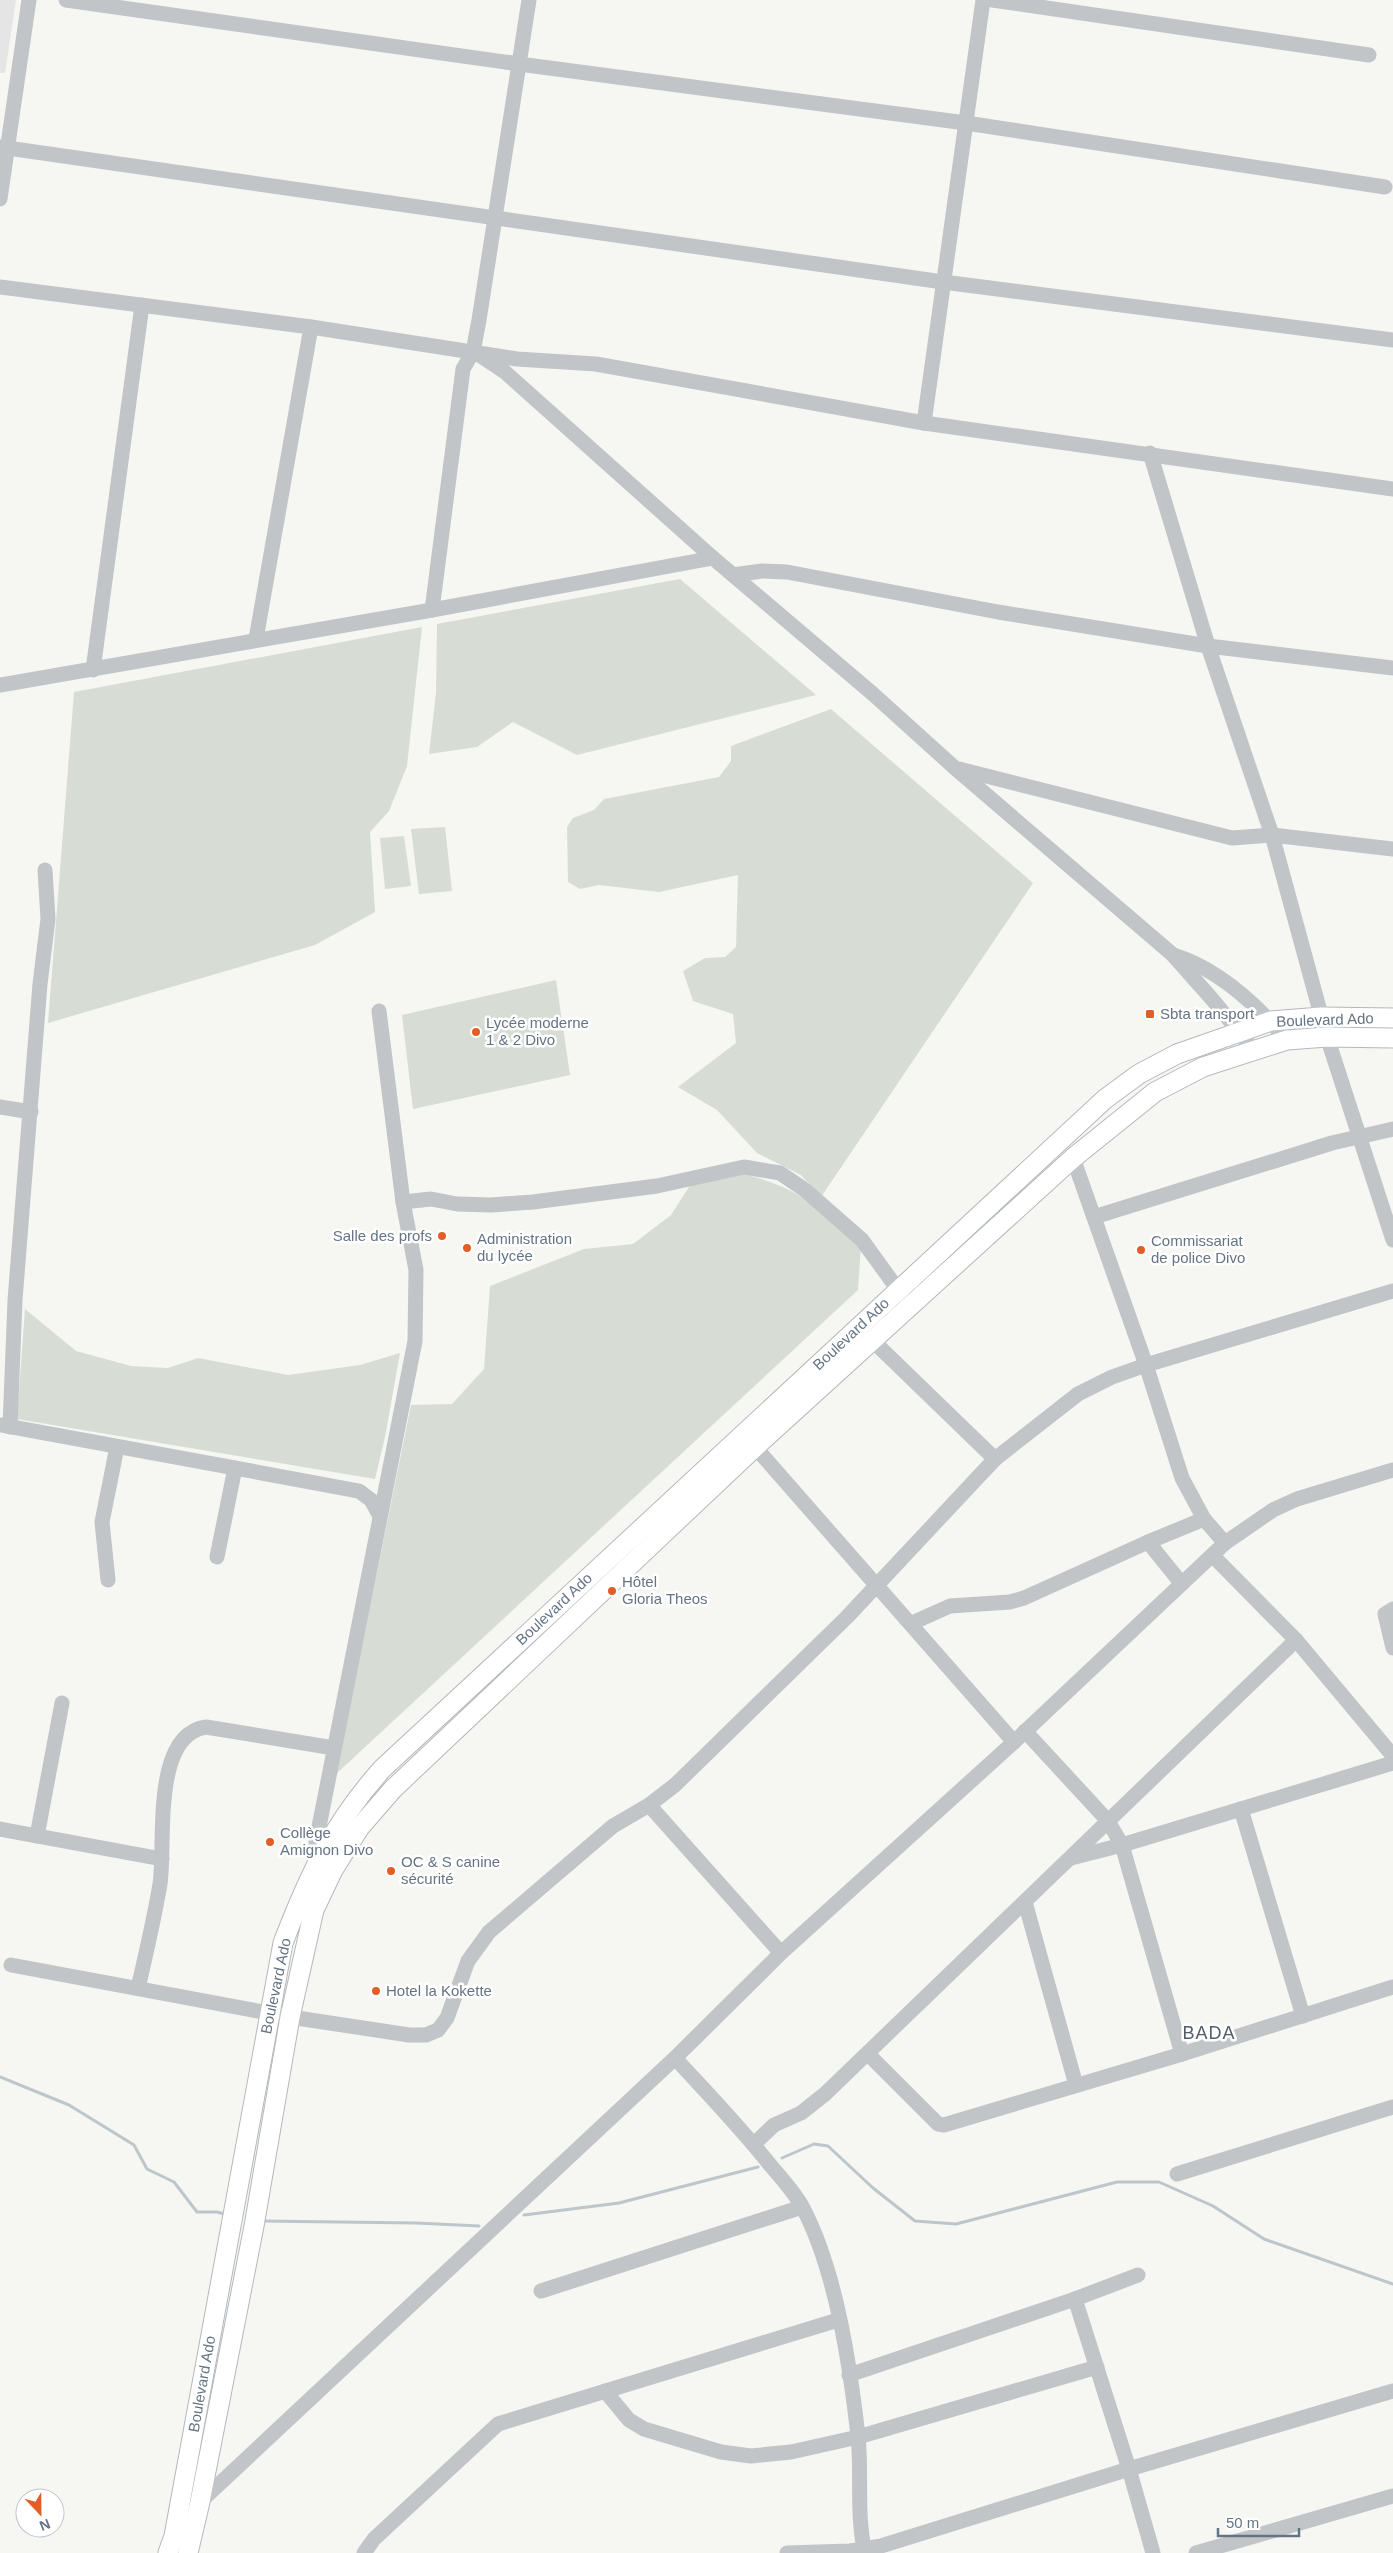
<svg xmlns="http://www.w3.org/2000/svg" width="1393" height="2553" viewBox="0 0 1393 2553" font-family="Arial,sans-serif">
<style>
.built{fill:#e4e5e4}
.green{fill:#d7ddd4}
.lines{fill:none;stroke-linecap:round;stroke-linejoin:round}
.stream{stroke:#bcc6cb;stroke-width:3}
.major-casing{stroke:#b4b8bc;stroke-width:21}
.minor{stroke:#c1c5c8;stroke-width:15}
.major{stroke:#fff;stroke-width:19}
.poi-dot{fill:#e35e26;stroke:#fff;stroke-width:2}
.labels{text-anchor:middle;stroke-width:5;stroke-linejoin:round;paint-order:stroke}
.poi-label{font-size:15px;fill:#657484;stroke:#fff;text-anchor:start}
.street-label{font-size:15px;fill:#657484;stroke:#fff}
.quarter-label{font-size:18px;letter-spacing:1px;fill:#535e69;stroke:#fff}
</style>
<rect width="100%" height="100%" fill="#f6f6f3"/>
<!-- built -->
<polygon class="built" points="0,0 16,0 5,73 0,73"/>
<!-- green -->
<g class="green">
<polygon points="680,579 816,695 577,755 513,722 477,747 429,754 436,693 437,624"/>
<polygon points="422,627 407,766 389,811 370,832 375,912 315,945 48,1023 74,692"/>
<polygon points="831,709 1033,883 821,1197 801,1175 757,1153 717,1110 678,1087 736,1043 733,1014 693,1001 683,971 705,958 725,957 736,947 738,875 659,892 599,885 580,889 568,882 567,827 573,818 594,810 604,799 719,777 731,761 731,746"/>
<polygon points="445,827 452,891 419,894 411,829"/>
<polygon points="404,836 411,886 385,889 380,838"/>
<polygon points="556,980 570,1075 413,1109 402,1015"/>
<path d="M737 1173C797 1185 816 1206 861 1246L858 1290 336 1774 411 1405 452 1404 484 1369 490 1286 584 1249 633 1244 671 1215 691 1184Z"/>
<polygon points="25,1309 76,1351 131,1366 168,1368 198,1358 288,1375 360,1365 400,1353 385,1437 375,1479 17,1419"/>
</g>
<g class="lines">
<!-- stream -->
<g class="stream">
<polyline points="0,2077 69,2105 134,2145 147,2169 174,2182 197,2212 217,2212 228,2215"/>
<polyline points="782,2158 814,2144 828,2146 873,2188 915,2221 956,2224 1117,2182 1159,2182 1213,2206 1264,2239 1393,2284"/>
<polyline points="524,2215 619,2203 758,2167"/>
<polyline points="261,2221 416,2223 479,2226"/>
</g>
<!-- major casing -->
<g class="major-casing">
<g id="major">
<path d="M168 2553 174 2536 283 1943C309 1875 333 1824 382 1769L1105 1099 1139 1074 1177 1054 1271 1021 1321 1017 1393 1018"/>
<polyline points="188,2553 200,2502 254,2226 290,2017 314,1910 333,1870 360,1827 393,1789 755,1447 1073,1158 1155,1092 1203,1067 1287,1040 1327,1037 1393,1038"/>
</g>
</g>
<!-- minor -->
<g class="minor">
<polyline points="66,0 519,64 966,123 1385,187"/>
<polyline points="992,0 1369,55"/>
<polyline points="0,147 943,282 1393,340"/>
<polyline points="0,199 29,0"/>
<polyline points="0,287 311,327 517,359 596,364 924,423 1393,489"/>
<polyline points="481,356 505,372 713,558 873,694 955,768 1172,954 1212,999 1253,1049"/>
<polyline points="924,423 983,0"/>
<polyline points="1150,453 1208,646 1272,835 1327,1037 1393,1240"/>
<polyline points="733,575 762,571 787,572 998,612 1208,646 1393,668"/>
<polyline points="432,610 463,369 473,352 479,320 529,0"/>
<polyline points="256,639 311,327"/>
<polyline points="93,670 142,305"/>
<polyline points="0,685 432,610 713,558"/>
<polyline points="959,769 1232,838 1272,835 1393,849"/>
<path d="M1173 955C1217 968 1257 1005 1287 1040"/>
<polyline points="0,1107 31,1112"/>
<polyline points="1073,1158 1146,1365 1182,1478 1204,1519"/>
<polyline points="403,1202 431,1199 457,1204 491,1205 533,1202 657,1186 744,1167 780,1173 805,1190 862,1240 904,1298"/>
<polyline points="1094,1217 1332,1143 1393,1129"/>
<polyline points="872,1340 995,1459"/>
<polyline points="2,1425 359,1491 371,1500 380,1516"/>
<polyline points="10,1427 15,1300 40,984 48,919 45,870"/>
<polyline points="755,1447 1014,1742"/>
<polyline points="1148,1542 1182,1584"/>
<polyline points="1213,1556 1296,1640 1393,1756"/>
<polyline points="217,1557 235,1468"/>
<polyline points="108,1580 102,1522 117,1447"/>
<polyline points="1393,1609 1385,1614 1393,1648"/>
<polyline points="912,1623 950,1606 1010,1602 1024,1598 1148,1542 1204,1519 1225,1543"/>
<polyline points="1025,1731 1108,1821 1122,1845 1182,2054"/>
<polyline points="649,1805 781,1953"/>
<polyline points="1241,1809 1303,2016"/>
<polyline points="0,1829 162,1859"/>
<polyline points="37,1836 62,1703"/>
<polyline points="1071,1858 1122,1845 1393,1763"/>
<polyline points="317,1863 316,1842 415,1341 416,1270 403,1202 379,1011"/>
<polyline points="1025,1902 1076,2085"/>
<polyline points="11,1965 290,2017 409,2035 426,2035 438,2030 447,2018 468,1961 489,1932 613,1826 649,1805 675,1785 847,1617 995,1459 1078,1394 1112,1377 1146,1365 1393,1291"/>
<path d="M138 1988C146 1954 154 1919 160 1884 166 1844 151 1735 206 1727L334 1748"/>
<polyline points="868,2054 938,2124 944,2125 1182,2054 1393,1987"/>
<path d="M675 2058C708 2094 741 2128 771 2166 782 2179 795 2193 803 2208 836 2271 850 2365 858 2436 862 2474 856 2515 865 2553"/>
<polyline points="754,2144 774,2125 801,2113 825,2094 1296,1640"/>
<polyline points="1177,2174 1393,2107"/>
<polyline points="541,2291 802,2207"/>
<polyline points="1075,2299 1129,2469 1153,2553"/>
<polyline points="849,2375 1075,2299 1138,2275"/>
<polyline points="605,2391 629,2420 644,2429 721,2452 751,2456 791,2452 858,2437 1097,2367"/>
<polyline points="200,2502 675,2058 781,1953 1014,1742 1225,1543 1273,1510 1297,1499 1393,1470"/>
<polyline points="364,2553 374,2539 498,2424 838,2320"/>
<polyline points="787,2553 850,2551 881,2546 1129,2469 1393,2391"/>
<polyline points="1196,2553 1393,2496"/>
</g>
<!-- major -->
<use href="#major" class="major"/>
</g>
<!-- markers -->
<g class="poi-dot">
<rect x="1145" y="1009" width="10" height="10" rx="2.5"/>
<circle cx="476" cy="1032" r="5"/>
<circle cx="442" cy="1236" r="5"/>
<circle cx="467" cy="1248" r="5"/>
<circle cx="1141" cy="1250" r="5"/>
<circle cx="612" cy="1591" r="5"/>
<circle cx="270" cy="1842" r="5"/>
<circle cx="391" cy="1871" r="5"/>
<circle cx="376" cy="1991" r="5"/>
</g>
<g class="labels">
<!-- poi labels -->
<g class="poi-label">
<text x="1160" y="1019">Sbta transport</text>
<text x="486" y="1028">Lycée moderne<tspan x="486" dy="17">1 &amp; 2 Divo</tspan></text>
<text x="432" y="1241" text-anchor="end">Salle des profs</text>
<text x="477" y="1244">Administration<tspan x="477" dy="17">du lycée</tspan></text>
<text x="1151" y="1246">Commissariat<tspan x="1151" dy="17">de police Divo</tspan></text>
<text x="622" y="1587">Hôtel<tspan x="622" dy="17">Gloria Theos</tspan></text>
<text x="280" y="1838">Collège<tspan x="280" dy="17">Amignon Divo</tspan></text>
<text x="401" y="1867">OC &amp; S canine<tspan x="401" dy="17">sécurité</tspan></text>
<text x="386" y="1996">Hotel la Kokette</text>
</g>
<!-- street labels -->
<g class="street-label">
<text transform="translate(1325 1020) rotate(-2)" y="5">Boulevard Ado</text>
<text transform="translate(851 1334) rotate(-43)" y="5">Boulevard Ado</text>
<text transform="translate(554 1609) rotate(-43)" y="5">Boulevard Ado</text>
<text transform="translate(276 1986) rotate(-78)" y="5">Boulevard Ado</text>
<text transform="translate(202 2384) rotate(-80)" y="5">Boulevard Ado</text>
</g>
<!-- quarter labels -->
<g class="quarter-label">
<text x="1209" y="2039">BADA</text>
</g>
</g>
<!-- north arrow -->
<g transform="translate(40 2513) rotate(158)"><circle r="24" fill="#ffffff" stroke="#c1c7ce"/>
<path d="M0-4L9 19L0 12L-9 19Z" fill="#e35e26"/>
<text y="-8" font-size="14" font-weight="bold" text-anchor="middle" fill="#657484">N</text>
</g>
<!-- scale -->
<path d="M1218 2528v8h81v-8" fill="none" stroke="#657484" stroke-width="2.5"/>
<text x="1226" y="2528" font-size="15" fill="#657484" stroke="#ffffff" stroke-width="4" paint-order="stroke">50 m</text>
</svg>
